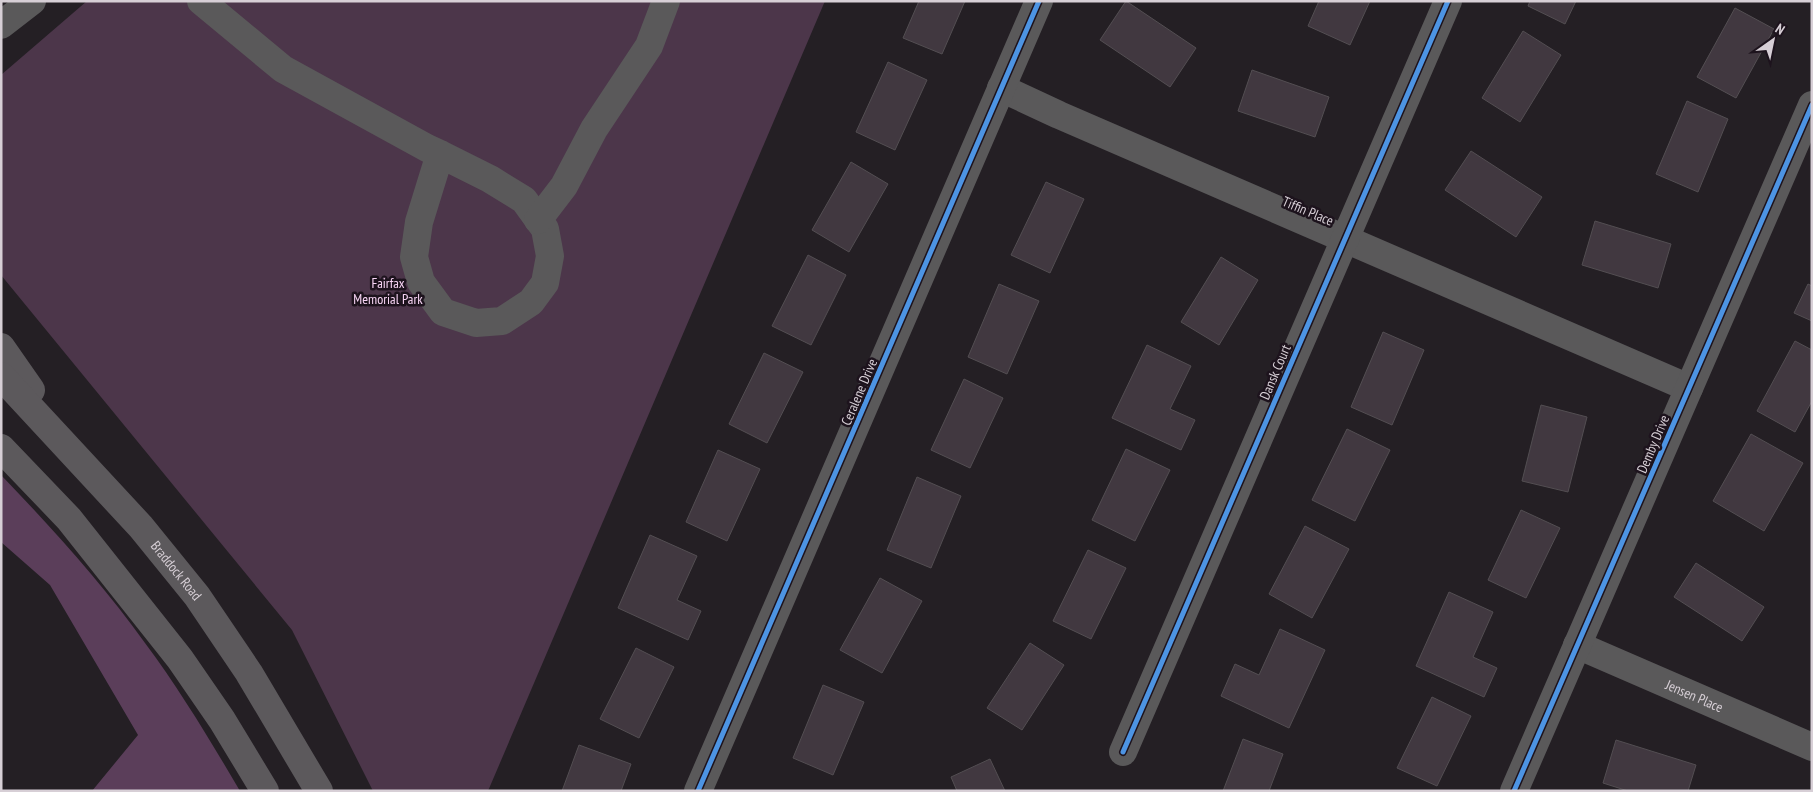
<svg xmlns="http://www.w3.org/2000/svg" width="1813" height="792" viewBox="0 0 1813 792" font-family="'PT Sans Narrow',sans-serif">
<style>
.green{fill:#4c364a}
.forest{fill:#5b3e5a}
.building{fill:#413840;stroke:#534e52}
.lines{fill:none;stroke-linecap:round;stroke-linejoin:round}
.minor{stroke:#5a595a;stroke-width:28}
.major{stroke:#5c595c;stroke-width:28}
.cycleway-casing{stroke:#1d131d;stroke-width:8}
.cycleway{stroke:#4d94e3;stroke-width:5}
.labels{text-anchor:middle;stroke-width:5;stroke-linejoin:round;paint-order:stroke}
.street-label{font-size:14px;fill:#d7cfd6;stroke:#1d131d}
.park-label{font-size:14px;fill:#f8d5f5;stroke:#1d131d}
</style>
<rect width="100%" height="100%" fill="#241f24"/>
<!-- green -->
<polygon class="green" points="87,1 825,1 488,791 373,791 292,630 1,275 1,75"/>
<!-- forest -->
<path class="forest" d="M1 475C52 528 102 583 145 643 180 690 210 740 240 791H92L138 735 50 585 1 542Z"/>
<!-- building -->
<g class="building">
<polygon points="919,1 965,1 942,54 903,38"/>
<polygon points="1126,1 1196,48 1170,87 1100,40"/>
<polygon points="1319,1 1370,1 1350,45 1308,26"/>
<polygon points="1530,1 1576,1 1565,24 1528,6"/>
<polygon points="1735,8 1774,29 1736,98 1697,77"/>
<polygon points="1523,31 1561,55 1520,122 1482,98"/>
<polygon points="888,62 927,80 895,150 856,132"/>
<polygon points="1252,70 1329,97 1315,137 1238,111"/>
<polygon points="1687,101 1728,119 1698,192 1656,174"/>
<polygon points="1471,151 1542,197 1516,237 1445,190"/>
<polygon points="851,162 888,184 849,252 812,230"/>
<polygon points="1046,182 1084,199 1050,273 1011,255"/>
<polygon points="1595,221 1671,244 1658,288 1582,265"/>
<polygon points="808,255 846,275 811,345 772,326"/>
<polygon points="1221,257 1258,280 1219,345 1181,322"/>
<polygon points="999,284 1039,301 1007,374 968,357"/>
<polygon points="1808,284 1812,286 1812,321 1794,313"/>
<polygon points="1383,332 1424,350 1392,425 1351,407"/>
<polygon points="1795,341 1812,350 1812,401 1795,432 1757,411"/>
<polygon points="1147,345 1191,366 1170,409 1195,420 1181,450 1112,418"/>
<polygon points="764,353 803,372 767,443 729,424"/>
<polygon points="964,379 1003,398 970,468 931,450"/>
<polygon points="1541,405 1587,417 1568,492 1522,481"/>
<polygon points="1347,429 1390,450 1355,521 1312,500"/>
<polygon points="1751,434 1803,463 1764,531 1713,501"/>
<polygon points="1126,449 1170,470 1135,541 1092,520"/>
<polygon points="718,450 760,469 727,541 686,522"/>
<polygon points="917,477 961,496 931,568 887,550"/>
<polygon points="1521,510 1560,528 1526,598 1488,580"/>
<polygon points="1305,526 1349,549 1312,618 1269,594"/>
<polygon points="650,535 697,556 677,600 701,611 688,640 618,608"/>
<polygon points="1088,550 1126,568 1091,639 1053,621"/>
<polygon points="1696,563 1764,607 1742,641 1674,597"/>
<polygon points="880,578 922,601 882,673 840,650"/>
<polygon points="1449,592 1493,612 1473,657 1497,668 1484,697 1416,666"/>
<polygon points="1280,629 1325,650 1289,728 1221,696 1235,664 1259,675"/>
<polygon points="1030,643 1064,665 1022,730 987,708"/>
<polygon points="636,648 674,667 639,738 600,719"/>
<polygon points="823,685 864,702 833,775 793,758"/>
<polygon points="1432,697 1471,716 1437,786 1397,768"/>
<polygon points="1243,739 1283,754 1269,791 1223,791"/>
<polygon points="1616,740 1696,765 1688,791 1628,791 1603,783"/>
<polygon points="579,745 631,764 621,791 562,791"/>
<polygon points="990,759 1005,791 957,791 951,777"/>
</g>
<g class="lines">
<!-- minor -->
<g class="minor">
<polyline points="201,1 283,69 427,148 440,154 490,179 524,200 545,229 550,256 545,283 531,302 502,321 476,323 443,312 421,282 414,257 419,222 440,154"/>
<polyline points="1,25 32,1"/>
<polyline points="1001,88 1059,115 1689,388"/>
<polyline points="538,220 564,186 594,129 649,46 666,1"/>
<path id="s1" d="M1577 645 1812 747"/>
<polyline points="1123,752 1448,1"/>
<polyline points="698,791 1039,1"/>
<polyline points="1514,791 1812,105"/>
</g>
<!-- major -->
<g class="major">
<polyline points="1,347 31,390"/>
<path id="s2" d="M1 376 141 527 197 596 249 673 319 791"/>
<polyline points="1,448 69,519 180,659 222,720 265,791"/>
</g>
<!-- cycleway casing -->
<g class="cycleway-casing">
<g id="cycleway">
<polyline points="1123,752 1448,1"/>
<polyline points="698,791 1039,1"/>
<polyline points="1514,791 1812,105"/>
</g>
</g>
<!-- cycleway -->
<use href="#cycleway" class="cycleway"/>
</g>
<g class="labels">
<!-- street labels -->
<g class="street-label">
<text transform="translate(1308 211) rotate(23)" y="5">Tiffin Place</text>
<text transform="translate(1275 372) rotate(-67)" y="5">Dansk Court</text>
<text transform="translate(859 392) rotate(-67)" y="5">Ceralene Drive</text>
<text transform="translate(1653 444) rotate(-67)" y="5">Demby Drive</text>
<text dy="5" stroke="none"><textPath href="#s2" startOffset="262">Braddock Road</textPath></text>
<text dy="5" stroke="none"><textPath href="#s1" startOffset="128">Jensen Place</textPath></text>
</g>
<!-- park labels -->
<g class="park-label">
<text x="388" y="288">Fairfax<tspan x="388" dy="16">Memorial Park</tspan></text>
</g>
</g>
<!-- border -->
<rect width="1813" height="792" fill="none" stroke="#d7cfd6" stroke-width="5"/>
<!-- north arrow -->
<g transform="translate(1773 40) rotate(33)" stroke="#1d131d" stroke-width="4" paint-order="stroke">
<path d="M0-4L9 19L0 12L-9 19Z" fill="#d7cfd6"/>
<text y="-8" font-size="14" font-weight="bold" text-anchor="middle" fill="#d7cfd6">N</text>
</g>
</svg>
